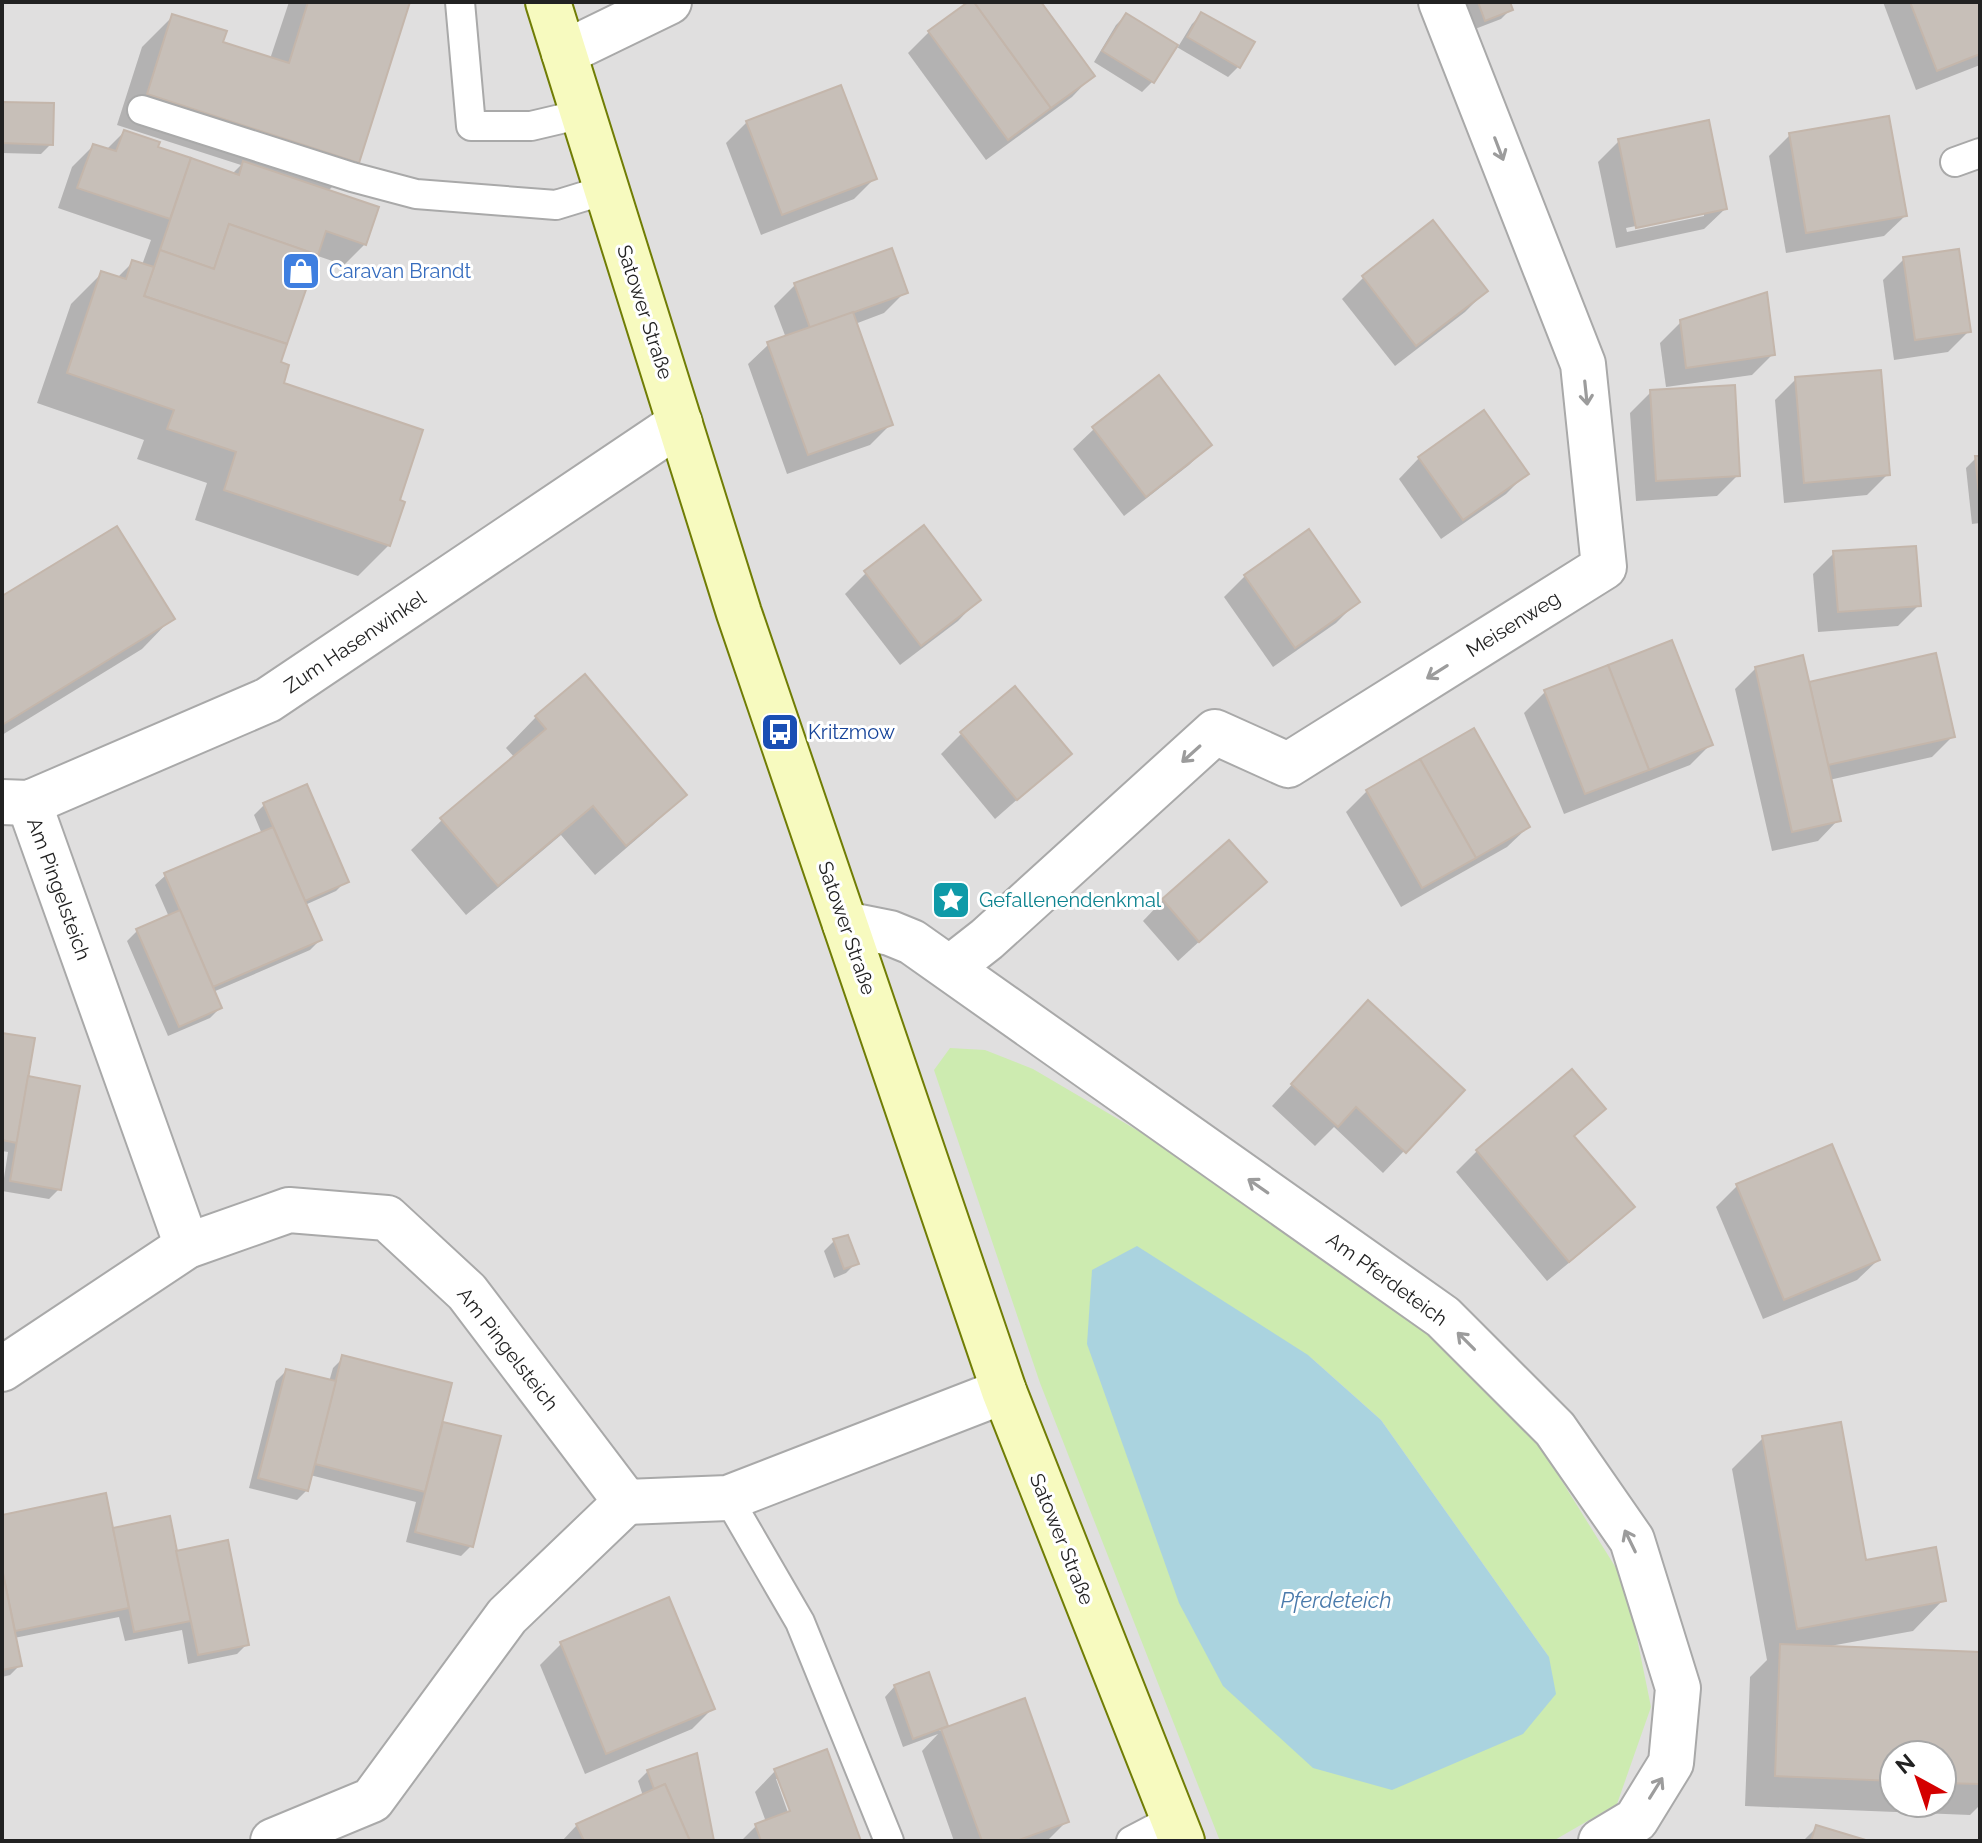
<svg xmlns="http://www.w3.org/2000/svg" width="1982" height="1843" viewBox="0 0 1982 1843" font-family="Raleway,sans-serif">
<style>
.residential{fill:#e0dfdf;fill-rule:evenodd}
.grass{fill:#cdebb0;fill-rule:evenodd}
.water{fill:#aad3df}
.shadow{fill:#0003;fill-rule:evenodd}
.building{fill:#c7bfb8;stroke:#c4b6ab;stroke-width:2}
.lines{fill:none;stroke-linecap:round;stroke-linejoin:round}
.service-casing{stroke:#a9a9a9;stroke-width:32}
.minor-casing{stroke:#a9a9a9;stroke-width:48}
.secondary-casing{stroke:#707d05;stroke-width:48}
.service{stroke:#fff;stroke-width:28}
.minor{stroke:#fff;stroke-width:44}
.secondary{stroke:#f7fabf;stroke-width:44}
.oneway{stroke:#9c9c9c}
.labels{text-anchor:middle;stroke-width:6;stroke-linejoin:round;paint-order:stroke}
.shop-label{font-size:20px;fill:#366cbe;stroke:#fff;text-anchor:start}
.street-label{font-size:20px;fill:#222;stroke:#fff}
.transit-label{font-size:20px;fill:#164399;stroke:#fff;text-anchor:start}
.culture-label{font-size:20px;fill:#0d838f;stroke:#fff;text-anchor:start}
.water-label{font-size:22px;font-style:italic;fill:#4a7aab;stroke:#fff}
</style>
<rect width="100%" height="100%" fill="#f2efe9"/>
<!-- residential -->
<path class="residential" d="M2 2H1980V1841H2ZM1894 1755H1942V1803H1894Z"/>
<!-- grass -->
<path class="grass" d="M950 1048 985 1050 1033 1069 1181 1156 1421 1325 1540 1446 1626 1584 1651 1707 1617 1804 1553 1841H1220L1040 1383 934 1070ZM1308 1355 1381 1420 1549 1657Z"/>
<!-- water -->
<polygon class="water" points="1137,1246 1308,1355 1381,1420 1549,1657 1556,1694 1523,1734 1392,1790 1313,1768 1223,1686 1179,1603 1087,1344 1092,1270"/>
<!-- shadow -->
<g class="shadow">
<polygon points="289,2 408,2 357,162 327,192 365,244 344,265 315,255 279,364 281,384 397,501 389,545 358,576 195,520 207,483 137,459 144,440 37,403 71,304 102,273 117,278 133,262 142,265 151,240 58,208 72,167 93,146 106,150 124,132 155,148 232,174 241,165 117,125 142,47 173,16 221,44 270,59"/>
<polygon points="971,2 1038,2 1092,76 1072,97 986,160 908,53 929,32"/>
<polygon points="1465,2 1508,2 1511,9 1501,19 1475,29"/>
<polygon points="1883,2 1980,2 1980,65 1916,90"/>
<polygon points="1202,14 1238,67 1228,77 1175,46 1152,82 1142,92 1094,62 1116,25 1126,15 1178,47 1192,24"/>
<polygon points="2,104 51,144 41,154 2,153"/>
<polygon points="747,122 875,178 854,199 761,235 726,143"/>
<polygon points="1790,135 1905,216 1884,236 1786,253 1769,156"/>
<path d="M1619 141 1725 209 1704 229 1616 248 1598 162ZM1704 212V216L1627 232 1626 228Z"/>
<polygon points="1433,223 1486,291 1465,312 1395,366 1342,299 1363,278"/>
<polygon points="1904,259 1969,331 1948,352 1894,360 1883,280"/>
<polygon points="795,285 905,292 884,313 855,324 891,424 870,445 787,474 748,364 769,344 786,338 774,306"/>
<polygon points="1681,322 1773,354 1752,375 1666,387 1660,343"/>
<polygon points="1796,379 1888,474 1867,495 1784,503 1775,400"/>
<polygon points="1651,392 1738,475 1717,496 1636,501 1630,413"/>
<polygon points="1094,429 1210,445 1189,465 1124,516 1073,449"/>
<polygon points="1419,458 1526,474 1506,494 1441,539 1399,479"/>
<polygon points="1976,458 1980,458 1980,523 1972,524 1966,468"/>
<polygon points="1834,553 1919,605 1898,626 1818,632 1813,574"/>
<polygon points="866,573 978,600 958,621 900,665 845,594"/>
<polygon points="1245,576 1357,602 1336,623 1273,667 1224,597"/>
<polygon points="2,599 172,618 142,649 2,735"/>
<polygon points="1756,668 1807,684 1953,736 1932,757 1829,780 1838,820 1818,841 1772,851 1735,689"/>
<polygon points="1545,692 1711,744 1690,765 1564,814 1524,713"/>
<polygon points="536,717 684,794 653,825 595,875 561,835 466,915 411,850 442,820 515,758 506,748"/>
<polygon points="962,733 1069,754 995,819 941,754"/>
<polygon points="1367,791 1528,827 1507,847 1401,907 1346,812"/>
<polygon points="264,805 346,881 336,891 305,905 320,940 310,950 213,992 220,1008 210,1018 168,1036 127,941 137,931 169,917 155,885 166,875 262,834 254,815"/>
<polygon points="1264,882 1178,961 1143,921 1163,900"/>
<polygon points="1348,1024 1462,1090 1383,1173 1334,1127 1315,1146 1272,1106"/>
<polygon points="2,1035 26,1078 59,1189 49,1199 2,1191 8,1152 2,1151"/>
<polygon points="1572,1072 1603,1109 1573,1137 1632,1207 1611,1228 1547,1281 1456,1172 1477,1151"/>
<polygon points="1737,1186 1878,1260 1857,1280 1763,1319 1716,1207"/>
<polygon points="834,1241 856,1263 846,1273 834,1278 824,1251"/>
<polygon points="343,1358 440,1423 498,1438 471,1546 461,1556 406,1542 416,1502 310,1475 307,1490 297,1500 249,1488 276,1381 286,1371 329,1382 333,1368"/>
<path d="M1763 1438 1864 1562 1943 1600 1913 1631 1830 1646 1980 1654V1805L1970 1815 1745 1806 1750 1677 1767 1660 1732 1469ZM1894 1755H1942V1803H1894Z"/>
<polygon points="2,1517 111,1530 168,1519 175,1553 247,1644 237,1654 188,1664 182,1630 125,1641 119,1617 14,1638 20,1665 10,1675 2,1677"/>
<polygon points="561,1644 713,1708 692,1729 585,1774 540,1665"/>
<polygon points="895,1686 946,1725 939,1731 1024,1701 1067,1821 1047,1841 954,1841 922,1751 938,1734 903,1747 885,1697"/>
<polygon points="648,1771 712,1841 562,1841 577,1825 643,1796 638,1781"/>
<path d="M775 1771 859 1841H741L756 1826 766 1822 755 1792ZM776 1779H780L795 1820 791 1821Z"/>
<polygon points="1817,1827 1862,1841 1803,1841"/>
</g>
<!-- building -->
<g class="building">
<polygon points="308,2 410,2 359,163 147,94 172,14 227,31 223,42 289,63"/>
<polygon points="968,2 974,2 1051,108 1008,140 928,31"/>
<polygon points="974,2 1041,2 1095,76 1051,108"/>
<polygon points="1478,2 1510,2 1513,10 1485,21"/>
<polygon points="1910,2 1980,2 1980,54 1937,71"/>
<polygon points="1201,12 1255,42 1240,68 1187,37"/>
<polygon points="1126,13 1178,45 1154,83 1102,51"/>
<polygon points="841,85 877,179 782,215 746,121"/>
<polygon points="2,102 54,103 53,145 2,143"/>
<polygon points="1889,116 1907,216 1806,233 1789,133"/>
<polygon points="1709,120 1727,209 1636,228 1618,139"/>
<polygon points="124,130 160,142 158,147 191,158 170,219 77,188 93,144 116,151"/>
<polygon points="191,158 239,175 243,161 379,207 366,245 326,231 318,255 229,224 214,269 160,250"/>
<polygon points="1433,220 1488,291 1416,346 1362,276"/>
<polygon points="229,224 318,255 287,344 144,296 160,250 214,269"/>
<polygon points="892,248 908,293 810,328 794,283"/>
<polygon points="1959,249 1971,332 1915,340 1903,257"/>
<polygon points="132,260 154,267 144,296 287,344 281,362 289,365 284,383 423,430 400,500 405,502 390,546 224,490 236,452 167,429 174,410 67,373 101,271 126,279"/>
<polygon points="1767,292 1775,355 1686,368 1680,320"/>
<polygon points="853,312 893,425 808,455 767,342"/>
<polygon points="1881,370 1890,475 1804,483 1795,377"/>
<polygon points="1159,375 1212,445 1146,497 1092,427"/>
<polygon points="1735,385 1740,476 1656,481 1650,390"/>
<polygon points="1484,410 1529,474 1463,520 1418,457"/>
<polygon points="1975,456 1980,456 1980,504"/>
<polygon points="924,525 981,600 921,646 864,571"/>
<polygon points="117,526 175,619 2,725 2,596"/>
<polygon points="1309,529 1360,602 1295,648 1244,575"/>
<polygon points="1916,546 1921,606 1838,612 1833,551"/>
<polygon points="1672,640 1713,745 1649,770 1608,665"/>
<polygon points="1936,653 1955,737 1828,765 1809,682"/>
<polygon points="1803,655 1841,821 1792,832 1755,667"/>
<polygon points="1608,665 1649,770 1585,794 1544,690"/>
<polygon points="585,674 687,795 626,846 593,806 498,886 440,818 546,729 535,716"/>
<polygon points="1015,686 1072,754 1017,800 960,732"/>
<polygon points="1474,728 1530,827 1476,858 1420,759"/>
<polygon points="1420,759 1476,858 1422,888 1366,790"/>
<polygon points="307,784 349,882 305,901 263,803"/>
<polygon points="273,827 322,940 213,987 164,873"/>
<polygon points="1229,840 1267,882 1199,942 1162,899"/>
<polygon points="180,910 222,1008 179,1027 136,929"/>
<polygon points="1368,1000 1465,1090 1406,1153 1356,1107 1338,1127 1291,1084"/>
<polygon points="2,1033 35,1038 17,1143 2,1140"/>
<polygon points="1572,1069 1606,1109 1574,1136 1635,1207 1569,1262 1476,1150"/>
<polygon points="28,1076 80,1086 61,1190 10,1181"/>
<polygon points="1832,1144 1880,1260 1784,1300 1736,1184"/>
<polygon points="848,1235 859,1264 844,1269 833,1239"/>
<polygon points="342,1355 452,1383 425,1492 315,1464"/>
<polygon points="286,1369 336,1381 308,1491 258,1478"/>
<polygon points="443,1422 501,1436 473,1547 415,1532"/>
<polygon points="1841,1422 1866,1560 1936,1547 1946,1601 1797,1629 1762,1436"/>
<polygon points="106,1493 129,1608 15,1631 2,1569 2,1515"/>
<polygon points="170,1516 191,1621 134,1632 113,1528"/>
<polygon points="228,1540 249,1645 198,1655 176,1551"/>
<polygon points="2,1569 22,1666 2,1670"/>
<polygon points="669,1597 715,1709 606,1754 560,1642"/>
<polygon points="1780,1644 1980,1652 1980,1784 1942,1783 1942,1755 1894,1755 1894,1781 1775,1776"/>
<polygon points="929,1672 948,1726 913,1739 894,1685"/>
<polygon points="1025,1698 1069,1822 1016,1841 982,1841 941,1729"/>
<polygon points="827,1749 861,1841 761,1841 755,1824 790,1811 774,1769"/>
<polygon points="697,1753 714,1841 690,1841 665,1784 654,1789 647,1770"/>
<polygon points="665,1784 690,1841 584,1841 576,1824"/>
<polygon points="1816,1825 1869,1841 1811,1841"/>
</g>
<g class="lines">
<!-- service casing -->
<g class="service-casing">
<g id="service">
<polyline points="460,2 471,126 531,126 582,114"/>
<polyline points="142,110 352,177 416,194 556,205 605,190"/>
<polyline points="1955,162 1980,153"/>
<polyline points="728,1498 800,1622 889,1841"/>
<polyline points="1131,1841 1173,1819"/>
</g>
</g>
<!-- minor casing -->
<g class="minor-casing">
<g id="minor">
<polyline points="564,53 669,2"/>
<polyline points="2,802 29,803 268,700 680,423"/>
<polyline points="29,803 187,1246"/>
<polyline points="845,924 890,933 912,942 1443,1317 1555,1429 1632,1540 1678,1688 1671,1763 1636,1820 1601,1841"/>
<polyline points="950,968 987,939 1215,732 1288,765 1604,567 1583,364 1441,2"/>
<polyline points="2,1369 187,1246 289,1210 387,1218 467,1292 626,1502 728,1498 1004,1391"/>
<polyline points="273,1841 372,1800 507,1616 626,1502"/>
</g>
</g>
<!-- secondary casing -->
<g class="secondary-casing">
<polyline id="secondary" points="548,2 739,613 1004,1391 1182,1841"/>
</g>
<!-- service -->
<use href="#service" class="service"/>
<!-- minor -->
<use href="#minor" class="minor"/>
<!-- secondary -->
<use href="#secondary" class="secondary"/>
</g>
<!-- one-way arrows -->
<defs><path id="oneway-shaft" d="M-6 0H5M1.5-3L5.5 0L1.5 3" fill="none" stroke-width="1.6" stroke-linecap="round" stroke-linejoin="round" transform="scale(2)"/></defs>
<g class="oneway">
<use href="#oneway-shaft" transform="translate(1499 149) rotate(69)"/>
<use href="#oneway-shaft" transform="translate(1586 393) rotate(84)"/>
<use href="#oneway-shaft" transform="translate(1437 672) rotate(148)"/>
<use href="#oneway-shaft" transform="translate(1191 754) rotate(138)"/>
<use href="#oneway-shaft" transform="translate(1258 1186) rotate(-145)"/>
<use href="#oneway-shaft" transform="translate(1466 1341) rotate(-135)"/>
<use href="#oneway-shaft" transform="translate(1630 1541) rotate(-116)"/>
<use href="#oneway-shaft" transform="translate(1656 1788) rotate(-58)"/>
</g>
<!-- icons -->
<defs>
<g id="shop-square" transform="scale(2)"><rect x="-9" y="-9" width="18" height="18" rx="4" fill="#3f7fe0" stroke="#fff"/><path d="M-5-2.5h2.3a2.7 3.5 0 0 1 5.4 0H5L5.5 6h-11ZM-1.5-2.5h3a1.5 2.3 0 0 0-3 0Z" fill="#fff"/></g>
<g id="bus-square" transform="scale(2)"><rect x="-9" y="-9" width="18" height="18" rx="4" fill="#1a4fb4" stroke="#fff"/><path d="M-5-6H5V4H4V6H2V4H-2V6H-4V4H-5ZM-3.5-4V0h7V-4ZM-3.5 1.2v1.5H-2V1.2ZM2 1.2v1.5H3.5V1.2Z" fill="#fff"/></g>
<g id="sight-square" transform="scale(2)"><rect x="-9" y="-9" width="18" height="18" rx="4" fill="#0f9aa8" stroke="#fff"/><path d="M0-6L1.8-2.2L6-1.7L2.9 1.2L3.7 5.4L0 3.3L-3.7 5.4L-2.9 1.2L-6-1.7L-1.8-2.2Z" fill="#fff"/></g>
</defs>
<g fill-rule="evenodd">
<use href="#shop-square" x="301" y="271"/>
<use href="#bus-square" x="780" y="732"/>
<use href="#sight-square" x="951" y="900"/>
</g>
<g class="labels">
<!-- shop labels -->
<g class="shop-label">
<text x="329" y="278">Caravan Brandt</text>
</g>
<!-- street labels -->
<g class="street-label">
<text transform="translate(645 312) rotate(72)" y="7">Satower Straße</text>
<text transform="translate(1513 624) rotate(-32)" y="7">Meisenweg</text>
<text transform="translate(355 642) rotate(-34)" y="7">Zum Hasenwinkel</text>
<text transform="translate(59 889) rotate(70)" y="7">Am Pingelsteich</text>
<text transform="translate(847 928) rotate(71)" y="7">Satower Straße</text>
<text transform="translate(1387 1279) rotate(36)" y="7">Am Pferdeteich</text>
<text transform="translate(508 1349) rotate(52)" y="7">Am Pingelsteich</text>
<text transform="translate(1062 1539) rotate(68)" y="7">Satower Straße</text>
</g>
<!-- transit labels -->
<g class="transit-label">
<text x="808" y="739">Kritzmow</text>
</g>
<!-- culture labels -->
<g class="culture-label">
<text x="979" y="907">Gefallenendenkmal</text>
</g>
<!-- water labels -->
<g class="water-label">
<text x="1336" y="1608">Pferdeteich</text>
</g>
</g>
<!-- border -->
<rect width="1982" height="1843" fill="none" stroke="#222222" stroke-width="8"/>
<!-- north arrow -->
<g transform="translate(1918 1779) rotate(320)"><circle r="38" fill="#ffffff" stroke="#a7a7a7" stroke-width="2"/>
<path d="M0-6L14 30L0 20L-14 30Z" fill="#d40000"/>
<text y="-12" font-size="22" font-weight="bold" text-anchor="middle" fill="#222222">N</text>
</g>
</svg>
